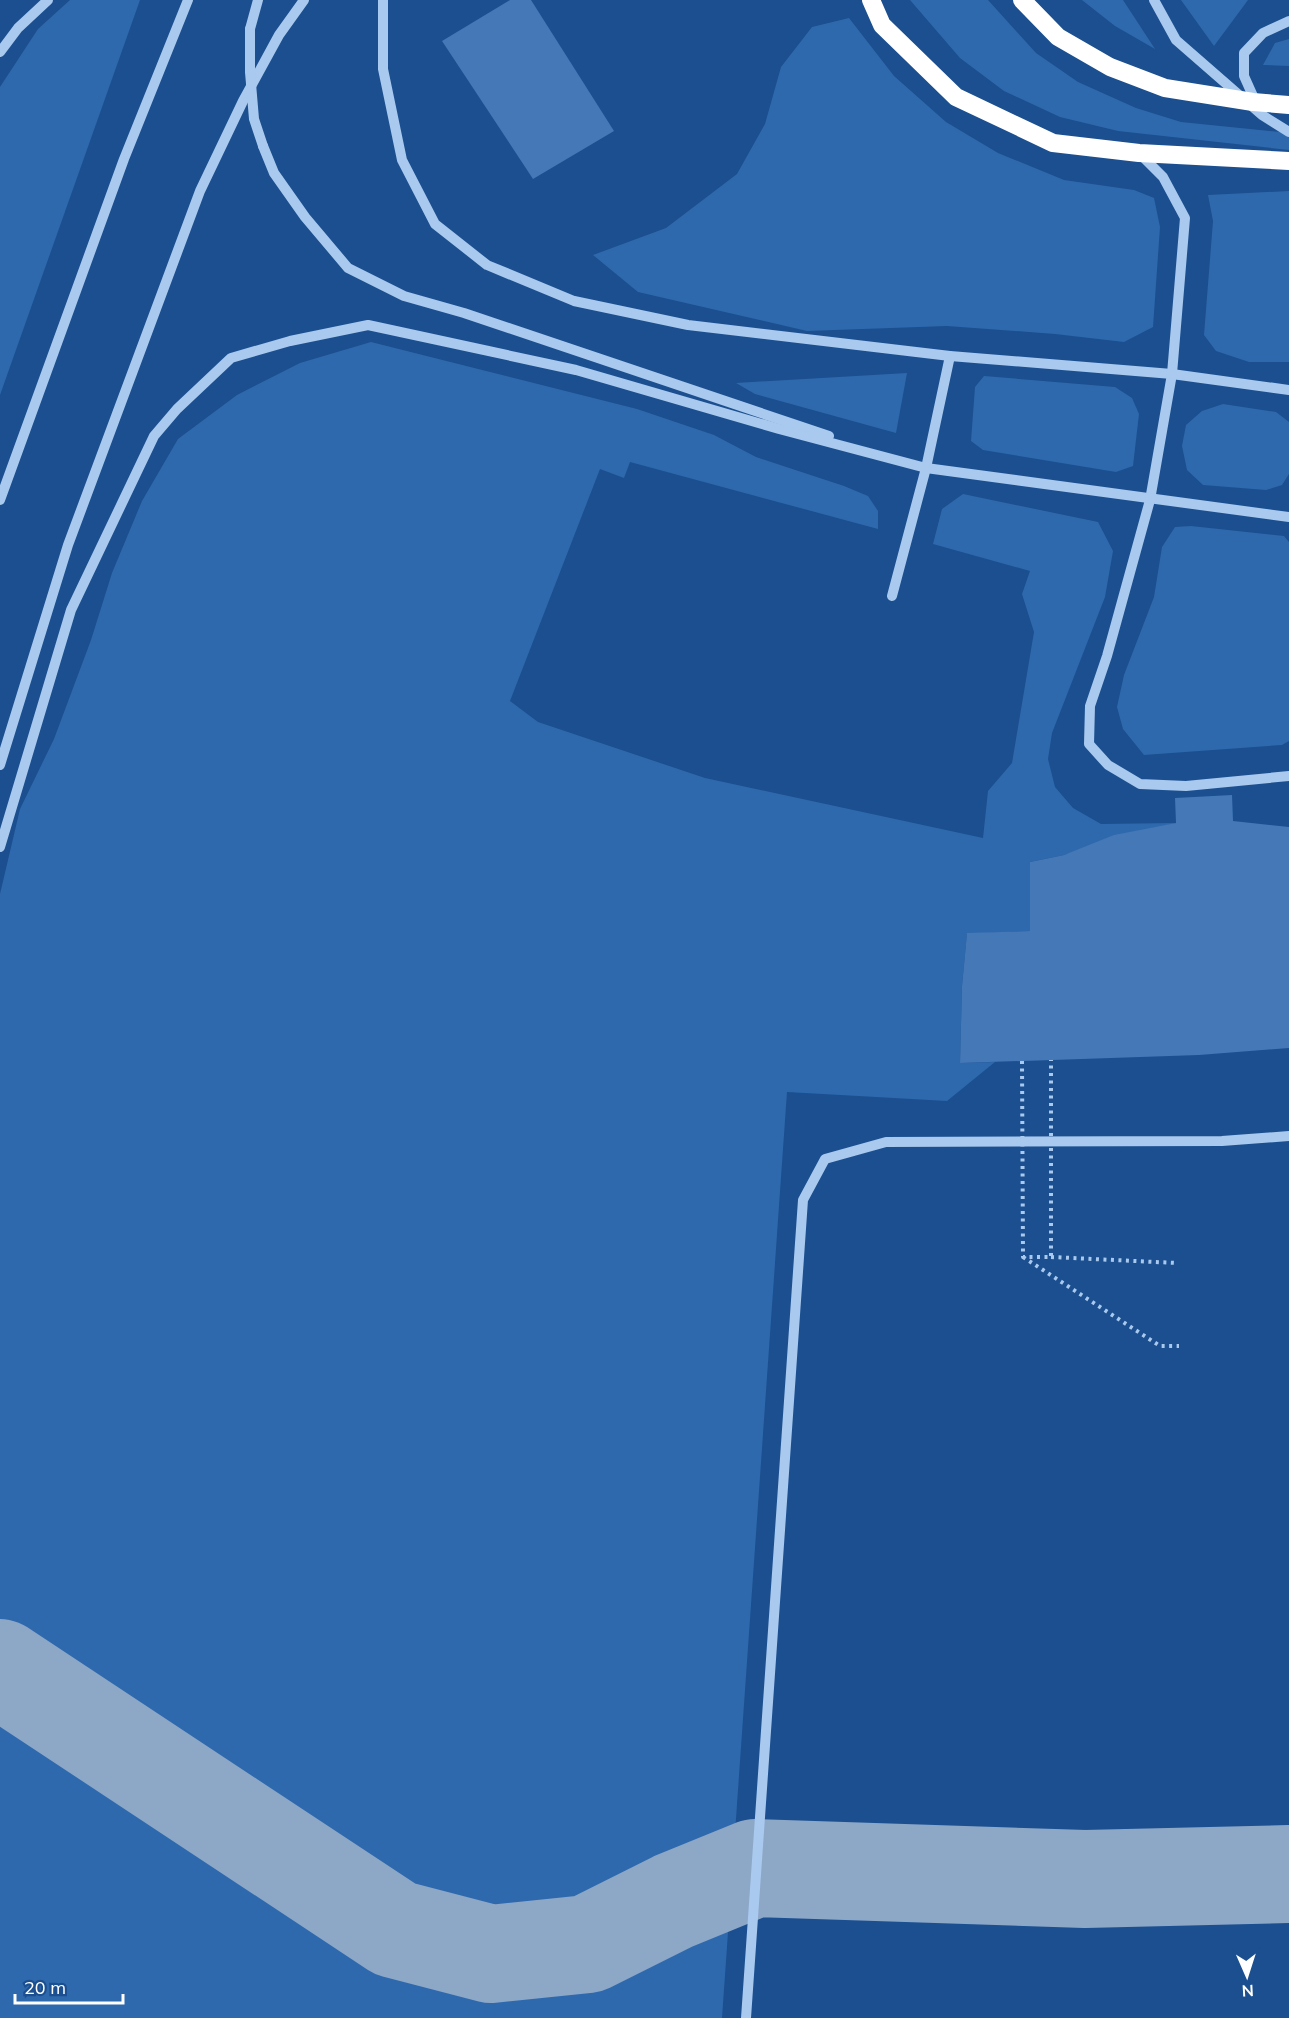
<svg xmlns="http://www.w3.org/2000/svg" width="1289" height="2018" viewBox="0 0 1289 2018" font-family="Mulish,sans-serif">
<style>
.green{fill:#2e69ad}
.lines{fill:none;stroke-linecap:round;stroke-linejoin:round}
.taxiway{stroke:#8da7c7;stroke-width:98}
.building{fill:#4478b7}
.path{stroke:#a9c9ee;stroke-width:4;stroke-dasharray:3 4.5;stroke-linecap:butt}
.minor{stroke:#a9c9ee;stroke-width:10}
.highway{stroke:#fff;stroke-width:18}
.path-bridge{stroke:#a9c9ee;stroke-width:4;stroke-dasharray:3 4.5;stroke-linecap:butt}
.minor-bridge{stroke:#a9c9ee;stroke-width:10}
.highway-bridge{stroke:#fff;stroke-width:18}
</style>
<rect width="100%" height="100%" fill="#1b4f8f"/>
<!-- green -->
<g class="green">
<polygon points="70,0 140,0 0,395 0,87 38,29"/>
<polygon points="910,0 988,0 1036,53 1078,82 1136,108 1181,122 1289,133 1289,150 1118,131 1060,117 1004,91 960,58"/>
<polygon points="1082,0 1123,0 1155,49 1115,26"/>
<polygon points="1181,0 1248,0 1214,46"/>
<polygon points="849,18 894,76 946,122 998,153 1064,180 1134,190 1154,198 1160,227 1153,327 1124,342 1055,334 947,326 807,331 638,292 593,255 666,228 737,174 765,124 781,67 812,27"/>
<polygon points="1289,39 1289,66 1263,65 1275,43"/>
<polygon points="1289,191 1289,362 1249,362 1216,351 1204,335 1213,221 1208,195"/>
<polygon points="371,342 637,409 714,435 756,457 844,486 868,496 878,511 878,529 630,462 624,478 600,469 510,701 538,722 705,778 983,838 988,791 1012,763 1034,632 1022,594 1030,571 933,544 942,509 963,494 1098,522 1113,551 1105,597 1052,733 1048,759 1055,787 1073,808 1101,824 1176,823 1064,855 1030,862 1030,931 967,934 962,986 960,1063 995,1062 947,1101 787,1092 722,2018 0,2018 0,894 20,809 54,739 91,640 112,573 142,501 178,439 237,395 300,363"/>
<polygon points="907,373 896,433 755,394 736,383"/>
<polygon points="984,376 1115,387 1132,398 1139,414 1133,466 1116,472 983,450 971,441 975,387"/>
<polygon points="1223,404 1276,412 1289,422 1289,474 1282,485 1266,490 1203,485 1187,470 1182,446 1186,425 1202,411"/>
<polygon points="1191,526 1284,536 1289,542 1289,741 1282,745 1144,755 1123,729 1117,707 1124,675 1154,597 1162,547 1175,527"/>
</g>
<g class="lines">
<!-- taxiway -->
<polyline class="taxiway" points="0,1668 395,1929 491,1954 588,1944 674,1901 755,1868 1085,1879 1289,1874"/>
</g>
<!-- building -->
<g class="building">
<polygon points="510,0 531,0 614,131 533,179 442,41"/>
<polygon points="1232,795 1233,821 1289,827 1289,1048 1199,1055 960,1063 962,986 967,933 1030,931 1030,862 1064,855 1114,835 1176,823 1175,798"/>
</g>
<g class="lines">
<!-- path -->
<g class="path">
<polyline points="1023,1257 1160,1346 1179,1346"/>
<polyline points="1051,1257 1177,1263"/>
</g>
<!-- minor -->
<g class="minor">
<polyline points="383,0 383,69 402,160 435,224 487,265 574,301 688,325 950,356 1172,374 1289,390"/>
<polyline points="1154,0 1176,40 1262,115 1289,132"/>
<polyline points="250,29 258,0"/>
<polyline points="0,52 18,28 48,0"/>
<polyline points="1257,105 1244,76 1244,53 1263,33 1289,21"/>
<polyline points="263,146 274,173 305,217 348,268 404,296 464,313 829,436"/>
<polyline points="1139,153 1163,177 1185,218 1172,374 1150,500 1107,656 1090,706 1089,744 1108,765 1140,784 1186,786 1289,776"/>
<polyline points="0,500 124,159 188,0"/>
<polyline points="892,596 926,468 950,356"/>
<polyline points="0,765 68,545 200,191 243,101 279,35 304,0"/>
<polyline points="0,847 71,610 154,436 177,409 231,358 290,341 368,325 576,370 779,429 926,468 1289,517"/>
<polyline points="746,2018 803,1200 825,1159 886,1142 1222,1141 1289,1136"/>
</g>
<!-- highway -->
<polyline class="highway" points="871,0 882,25 956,97 1053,143 1139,153 1289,161"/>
<!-- path-bridge -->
<polyline class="path-bridge" points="1022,1061 1023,1257 1051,1257 1051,1060"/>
<!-- minor-bridge -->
<polyline class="minor-bridge" points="250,29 250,72 254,119 263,146"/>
<!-- highway-bridge -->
<polyline class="highway-bridge" points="1022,0 1058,37 1110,67 1165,88 1253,102 1289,105"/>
</g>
<!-- north arrow -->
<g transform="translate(1247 1976) rotate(177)" stroke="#1b4f8f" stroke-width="4.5" paint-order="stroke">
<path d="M0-4.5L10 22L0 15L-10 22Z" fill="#ffffff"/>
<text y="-9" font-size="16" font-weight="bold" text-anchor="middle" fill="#ffffff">N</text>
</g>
<!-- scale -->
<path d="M15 1994v9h108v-9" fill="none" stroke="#ffffff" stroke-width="3"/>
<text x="24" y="1994" font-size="18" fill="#ffffff" stroke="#1b4f8f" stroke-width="4.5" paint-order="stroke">20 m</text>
</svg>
